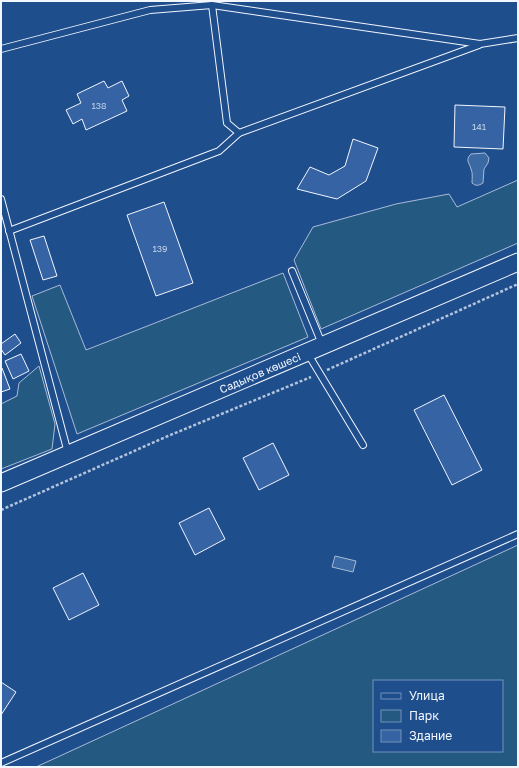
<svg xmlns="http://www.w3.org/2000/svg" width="519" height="768" viewBox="0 0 519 768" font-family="'Golos Text',sans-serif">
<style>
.green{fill:#245a82;stroke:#a8bbd7;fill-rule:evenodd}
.water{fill:#3b69a3;stroke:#a8bbd7}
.building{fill:#3563a3;stroke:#f2f6ff}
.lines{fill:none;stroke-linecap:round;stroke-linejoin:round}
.lane-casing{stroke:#f2f6ff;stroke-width:8}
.secondary-casing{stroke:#f2f6ff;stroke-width:19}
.path{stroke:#b3c4dc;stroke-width:2.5;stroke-dasharray:3 2;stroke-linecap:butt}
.lane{stroke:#1f4e8c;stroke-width:6}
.secondary{stroke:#1f4e8c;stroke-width:17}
.labels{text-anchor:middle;stroke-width:3;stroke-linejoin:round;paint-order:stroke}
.number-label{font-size:9px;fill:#c3d1e8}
.street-label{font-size:11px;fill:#f2f6ff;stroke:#1f4e8c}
</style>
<rect width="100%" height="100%" fill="#1f4e8c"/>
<!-- green -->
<g class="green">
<polygon points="518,180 518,243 321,329 294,260 313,227 396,204 449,194 457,207"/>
<polygon points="283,273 308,337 77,434 32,296 60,285 86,350"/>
<polygon points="39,366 55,424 52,449 1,469 1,404 17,396 19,383"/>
<path d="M518 545V767H36ZM374 681H502V751H374Z"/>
</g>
<!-- water -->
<g class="water">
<path d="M485 153 489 158 488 163 484 169 483 183C478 186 476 186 472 183 472 179 473 173 471 169 469 162 465 160 471 154Z"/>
<polygon points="335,556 356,561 353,572 332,567"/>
</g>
<!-- building -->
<g class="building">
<polygon points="104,81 108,88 122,81 129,96 122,100 127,111 86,130 82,119 73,124 66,110 81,103 77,94"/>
<polygon points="455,105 505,107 503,149 454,147"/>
<polygon points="353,139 378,148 366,181 337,199 297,189 310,167 329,175 345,166"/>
<polygon points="164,202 193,283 156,296 127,215"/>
<polygon points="44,236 57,276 43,280 30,240"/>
<polygon points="15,334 21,343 5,355 1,349 1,344"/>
<polygon points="21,354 29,371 13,379 5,361"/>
<polygon points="1,368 2,368 10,389 1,392"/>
<polygon points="444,395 482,470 452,485 414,410"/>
<polygon points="273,443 289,475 259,490 243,458"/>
<polygon points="209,508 225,539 195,555 179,523"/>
<polygon points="83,573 99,605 69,620 53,588"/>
<polygon points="1,682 16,692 1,715"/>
</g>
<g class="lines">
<!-- lane casing -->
<g class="lane-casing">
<g id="lane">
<polyline points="212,5 227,123 239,133 479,45"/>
<polyline points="1,49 150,10 212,5 480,44 518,38"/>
<polyline points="1,199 68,453"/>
<polyline points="9,231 219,151 239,133"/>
<polyline points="292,271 322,344"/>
<polyline points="308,354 363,445"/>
<polyline points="1,763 518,534"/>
</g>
</g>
<!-- secondary casing -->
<g class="secondary-casing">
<polyline id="secondary" points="1,483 518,262"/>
</g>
<!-- path -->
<g class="path">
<polyline points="327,370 518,284"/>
<polyline points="1,510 168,436 311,377"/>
</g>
<!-- lane -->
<use href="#lane" class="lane"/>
<!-- secondary -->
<use href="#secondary" class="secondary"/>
</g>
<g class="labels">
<!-- number labels -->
<g class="number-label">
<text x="99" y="109">138</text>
<text x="479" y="130">141</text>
<text x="160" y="252">139</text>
</g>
<!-- street labels -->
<g class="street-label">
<text transform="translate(260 373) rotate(-23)" y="4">Садықов көшесі</text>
</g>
</g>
<!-- border -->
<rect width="519" height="768" fill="none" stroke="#f2f6ff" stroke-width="4"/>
<!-- legend -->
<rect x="373" y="680" width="130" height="72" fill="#1f4e8c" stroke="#7391ba"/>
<rect x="381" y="693" width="20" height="6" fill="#1f4e8c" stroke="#7391ba"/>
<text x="409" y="700" font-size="12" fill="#f2f6ff">Улица</text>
<rect x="381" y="710" width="20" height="12" fill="#245a82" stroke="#7391ba"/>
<text x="409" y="720" font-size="12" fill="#f2f6ff">Парк</text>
<rect x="381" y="730" width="20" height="12" fill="#3563a3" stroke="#7391ba"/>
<text x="409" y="740" font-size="12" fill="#f2f6ff">Здание</text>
</svg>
